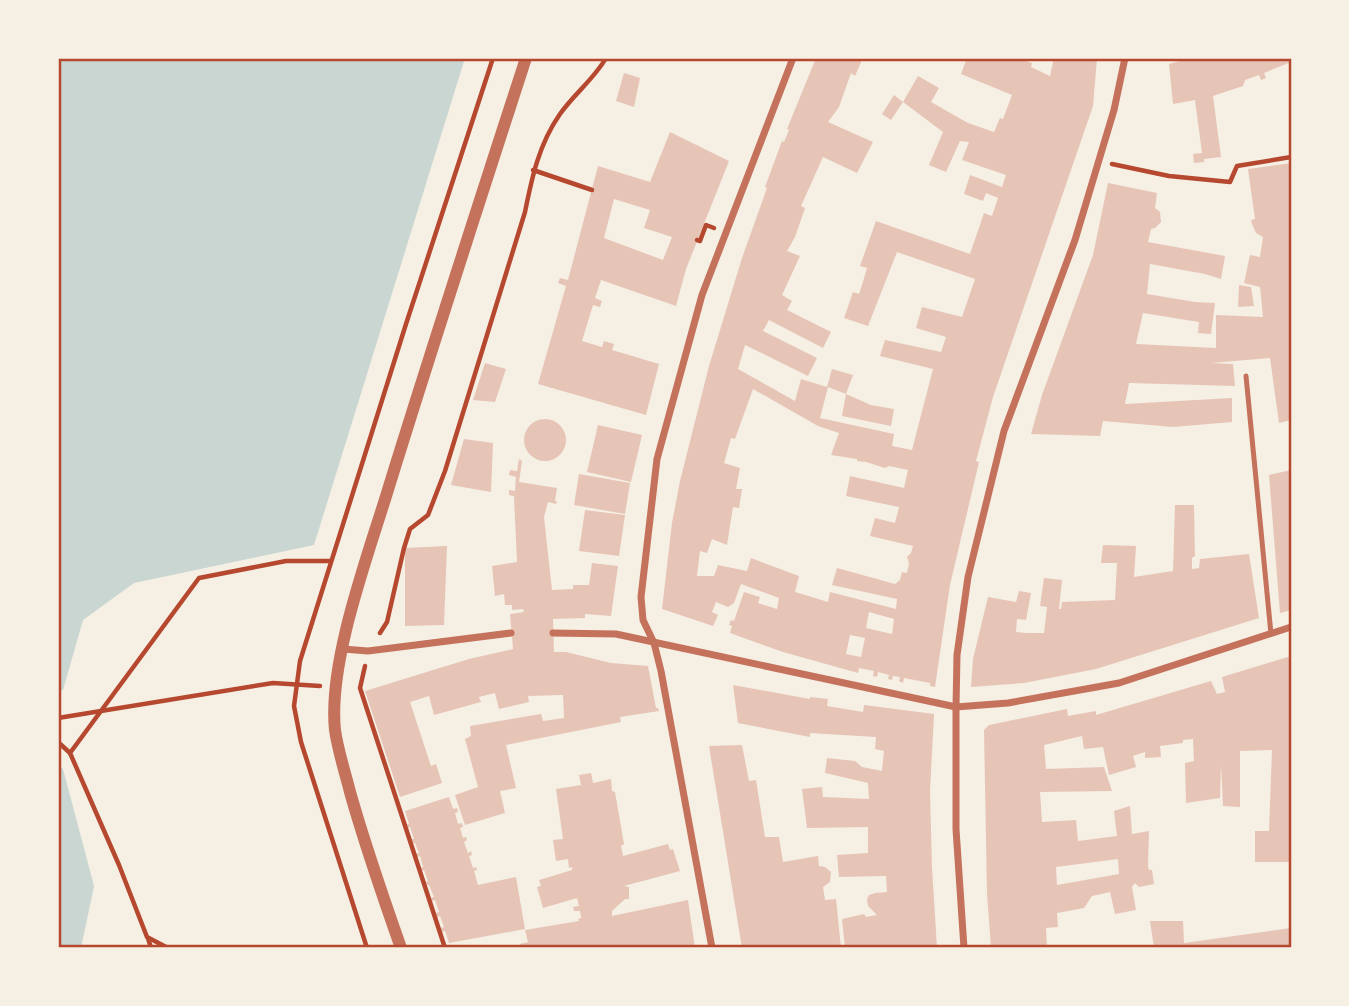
<svg xmlns="http://www.w3.org/2000/svg" width="1349" height="1006" viewBox="0 0 1349 1006" font-family="Poppins,sans-serif">
<style>
.water{fill:#c9d6d2}
.building{fill:#e6c5b7;fill-rule:evenodd}
.lines{fill:none;stroke-linecap:round;stroke-linejoin:round}
.path{stroke:#b5482f;stroke-width:4.5}
.service{stroke:#c5725c;stroke-width:5}
.minor{stroke:#c5725c;stroke-width:7}
.tertiary{stroke:#c5725c;stroke-width:12}
.neatline{fill:none;stroke:#b5482f;stroke-width:2.5}
</style>
<rect width="100%" height="100%" fill="#f6efe4"/>
<!-- water -->
<g class="water">
<polygon points="58,58 465,58 314,545 134,583 83,620 63,690 58,691"/>
<polygon points="58,765 63,769 94,886 81,948 58,948"/>
</g>
<!-- building -->
<g class="building">
<path d="M816 58H863L855 76 851 73 839 107 828 122 873 142 857 173 823 157 801 206 805 208 795 237 787 251 800 256 782 295 792 301 787 310 831 332 823 348 769 320 763 331 817 358 808 376 745 345 738 369 795 401 801 379 827 387 832 369 853 375 846 394 828 387 820 418 894 434 892 446 912 450 933 369 880 356 885 340 941 352 946 337 916 328 922 307 962 317 975 279 897 252 868 326 844 318 853 292 859 294 862 285 867 268 860 266 876 221 970 254 984 213 992 216 998 198 986 193 983 201 964 194 970 175 1002 187 1006 175 962 160 969 142 960 141 946 172 929 165 943 132 903 102 918 76 939 88 931 102 968 123 994 132 1000 118 1003 119 1012 95 961 74 967 58H1017L1032 63 1031 67 1050 76 1054 58H1097L1093 106 993 397 976 461 979 462 950 585 935 687 930 686V683L904 678 903 683 899 681 900 677 893 676 892 680 888 679 889 675 878 672 877 677 873 676 874 671 859 668 858 673 783 652 730 633 732 626 729 625 731 620 734 621 744 592 760 597 758 603 777 609 779 598 741 584 734 603 728 607 716 602 712 612 718 615 713 626 662 609 672 523 680 481 709 366 742 258 767 188 765 187 782 141 784 142 789 130 787 129ZM753 389 818 426 839 433 831 455 857 459V461L866 462 885 468 889 466 908 470 904 488 850 476 846 496 899 507 895 523 875 518 870 536 913 546 911 553 907 557 909 563 907 573 902 572 900 580 895 584 837 568 832 585 897 599 896 609 830 592 828 602 795 592 799 576 751 558 747 571 718 565 714 576H697L700 551 707 553 712 539 727 545 733 507 739 508 742 489H736L740 468 724 463 731 438 735 439ZM869 612 894 619 892 634 866 628ZM850 635 865 638 861 657 846 654Z"/>
<polygon points="1190,58 1291,58 1291,62 1264,73 1266,78 1261,80 1259,75 1245,80 1243,86 1213,96 1221,157 1204,159 1204,162 1194,163 1193,154 1202,153 1195,100 1173,104 1169,64"/>
<polygon points="624,73 640,78 634,107 616,101"/>
<polygon points="894,95 903,102 891,120 882,114"/>
<path d="M670 132 729 161 686 269 676 306 601 280 595 298 602 301 600 307 593 305 582 341 602 347 604 341 614 344 612 350 659 364 646 415 538 384 566 286 558 283 560 278 568 280 598 166 650 182ZM614 199 650 210 644 228 672 237 663 260 604 238Z"/>
<polygon points="1291,163 1291,420 1279,423 1270,358 1211,363 1233,364 1235,386 1129,383 1125,404 1232,398 1232,422 1173,427 1103,421 1100,436 1031,434 1042,395 1093,255 1108,183 1157,193 1155,208 1160,212 1161,222 1155,228 1151,229 1148,242 1225,256 1221,279 1205,274 1150,264 1147,294 1195,302 1215,303 1211,334 1198,333 1199,322 1143,313 1136,344 1216,348 1216,315 1263,317 1260,287 1244,283 1250,255 1260,257 1263,237 1256,233 1252,224 1251,220 1255,219 1248,169"/>
<polygon points="1239,285 1251,287 1254,306 1238,307"/>
<polygon points="485,363 506,369 495,402 473,400"/>
<polygon points="846,394 871,405 894,409 891,426 842,416"/>
<circle cx="545" cy="440" r="21"/>
<polygon points="598,425 642,435 631,482 587,472"/>
<polygon points="464,439 493,443 491,492 451,485"/>
<polygon points="519,459 522,461 519,482 557,488 555,501 557,501 556,504 548,502 544,517 552,590 573,589 573,585 589,585 592,563 618,566 611,616 585,614 585,618 553,619 554,652 566,652 611,663 648,666 656,708 658,708 659,711 620,717 621,722 506,745 516,788 500,791 505,813 465,825 455,795 478,787 465,739 471,736 470,726 541,714 543,721 564,718 563,695 528,696 529,702 499,709 495,693 479,697 481,702 434,715 429,696 410,702 431,766 436,764 442,783 400,797 365,691 469,659 513,649 510,614 524,612 523,609 512,610 512,605 505,605 504,594 495,596 492,566 517,562 514,496 509,495 509,490 515,491 516,477 509,475 510,470 517,471"/>
<polygon points="1291,470 1291,610 1280,613 1269,475"/>
<polygon points="579,474 630,483 625,514 574,505"/>
<polygon points="1175,505 1194,505 1195,556 1192,558 1192,569 1199,568 1200,559 1249,554 1259,618 1096,669 1024,683 971,687 973,659 988,597 1016,602 1019,591 1031,593 1026,620 1017,619 1016,632 1026,633 1044,633 1047,607 1040,606 1044,578 1062,580 1059,609 1061,609 1062,602 1115,600 1117,563 1101,563 1103,545 1136,546 1134,577 1173,571"/>
<polygon points="585,510 625,515 619,556 579,551"/>
<polygon points="447,546 444,625 405,626 405,548"/>
<path d="M1291 656V835H1289V862H1255V831H1269L1272 750 1240 751V807L1223 806 1221 764 1220 798 1186 803 1185 763 1194 761 1193 739 1183 740V743L1160 746 1161 757 1145 758V752L1133 756 1136 767 1109 775 1103 747 1084 749 1082 736 1044 745 1046 769 1104 767 1112 791 1040 792 1042 822 1076 820 1078 841 1117 836 1114 811 1130 806 1132 834 1149 831 1148 866 1149 870H1152L1154 884 1139 887 1135 883 1132 887 1136 910 1115 914 1110 892 1092 896 1084 908 1057 913 1058 927 1046 928 1047 948H991L987 893 984 730 989 725 1067 709 1068 716 1096 711V715L1211 681 1217 694 1225 692 1222 677ZM1118 859 1119 874 1057 885 1056 867Z"/>
<polygon points="733,685 810,699 810,697 828,699 827,706 863,712 864,705 934,714 930,791 932,868 937,948 845,948 842,919 864,914 866,917 877,915 868,906 867,899 869,895 875,893 887,892 886,876 839,877 837,855 868,853 868,827 807,828 802,789 822,787 823,797 869,799 868,783 825,773 827,758 855,761 862,767 882,771 884,751 875,749 876,737 810,733 810,737 738,723"/>
<polygon points="742,745 749,781 756,780 765,837 779,837 783,862 818,856 819,866 825,867 831,872 830,882 823,887 825,900 836,899 841,948 742,948 709,746"/>
<polygon points="591,773 593,783 611,779 612,791 615,792 624,844 621,846 623,856 668,844 670,850 673,849 680,871 624,886 629,887 629,899 625,899 612,911 612,916 688,900 695,948 521,948 520,944 528,942 525,930 579,921 578,919 581,918 580,911 574,911 573,907 579,906 577,898 543,908 537,887 541,886 539,880 572,870 572,867 569,868 568,859 556,861 553,840 563,839 556,789 581,785 579,775"/>
<polygon points="449,797 453,809 457,808 458,812 455,813 458,824 462,823 463,827 460,828 463,838 466,837 467,840 464,842 468,853 471,851 472,855 469,856 473,868 476,867 477,870 474,871 478,885 516,877 525,929 449,943 445,931 442,932 441,928 444,927 440,916 437,917 436,913 439,912 435,900 432,901 431,898 434,897 429,885 427,885 426,882 428,881 424,870 422,871 421,868 423,867 420,856 417,857 416,854 419,853 415,843 413,843 412,839 414,839 410,827 408,828 407,824 409,824 405,811"/>
<polygon points="1150,921 1183,921 1184,943 1291,928 1291,948 1154,948"/>
</g>
<g class="lines">
<!-- path -->
<g class="path">
<polyline points="1112,164 1169,176 1230,182 1237,166 1291,157"/>
<polyline points="533,170 592,190"/>
<polyline points="697,240 700,241 706,225 714,228"/>
<path d="M380 633 387 622 404 548 410 529 428 515 445 471 525 212C532 177 539 144 560 114 574 94 594 79 606 58"/>
<polyline points="365,666 360,688 445,948"/>
<polyline points="58,718 273,683 320,686"/>
<polyline points="58,742 70,753"/>
<polyline points="148,938 151,948"/>
<polyline points="168,948 147,937 119,865 70,753 199,578 286,561 330,561"/>
<polyline points="367,948 301,742 294,706 300,661 406,324 493,58"/>
</g>
<!-- service -->
<polyline class="service" points="1246,376 1271,634"/>
<!-- minor -->
<g class="minor">
<polyline points="553,633 616,634 956,707 1008,703 1119,683 1291,627"/>
<polyline points="343,649 368,651 511,633"/>
<polyline points="712,948 661,671 654,643 643,620 641,597 657,459 702,295 793,58"/>
<polyline points="964,948 956,829 956,707 957,655 968,577 1004,431 1075,240 1114,110 1125,58"/>
</g>
<!-- tertiary -->
<path class="tertiary" d="M401 948C383 897 365 845 350 792 345 772 338 751 335 730 328 663 367 558 387 493 432 347 479 203 526 58"/>
</g>
<!-- border -->
<rect width="1349" height="1006" fill="none" stroke="#f6efe4" stroke-width="119"/>
<rect x="60" y="60" width="1230" height="886" class="neatline"/>
</svg>
